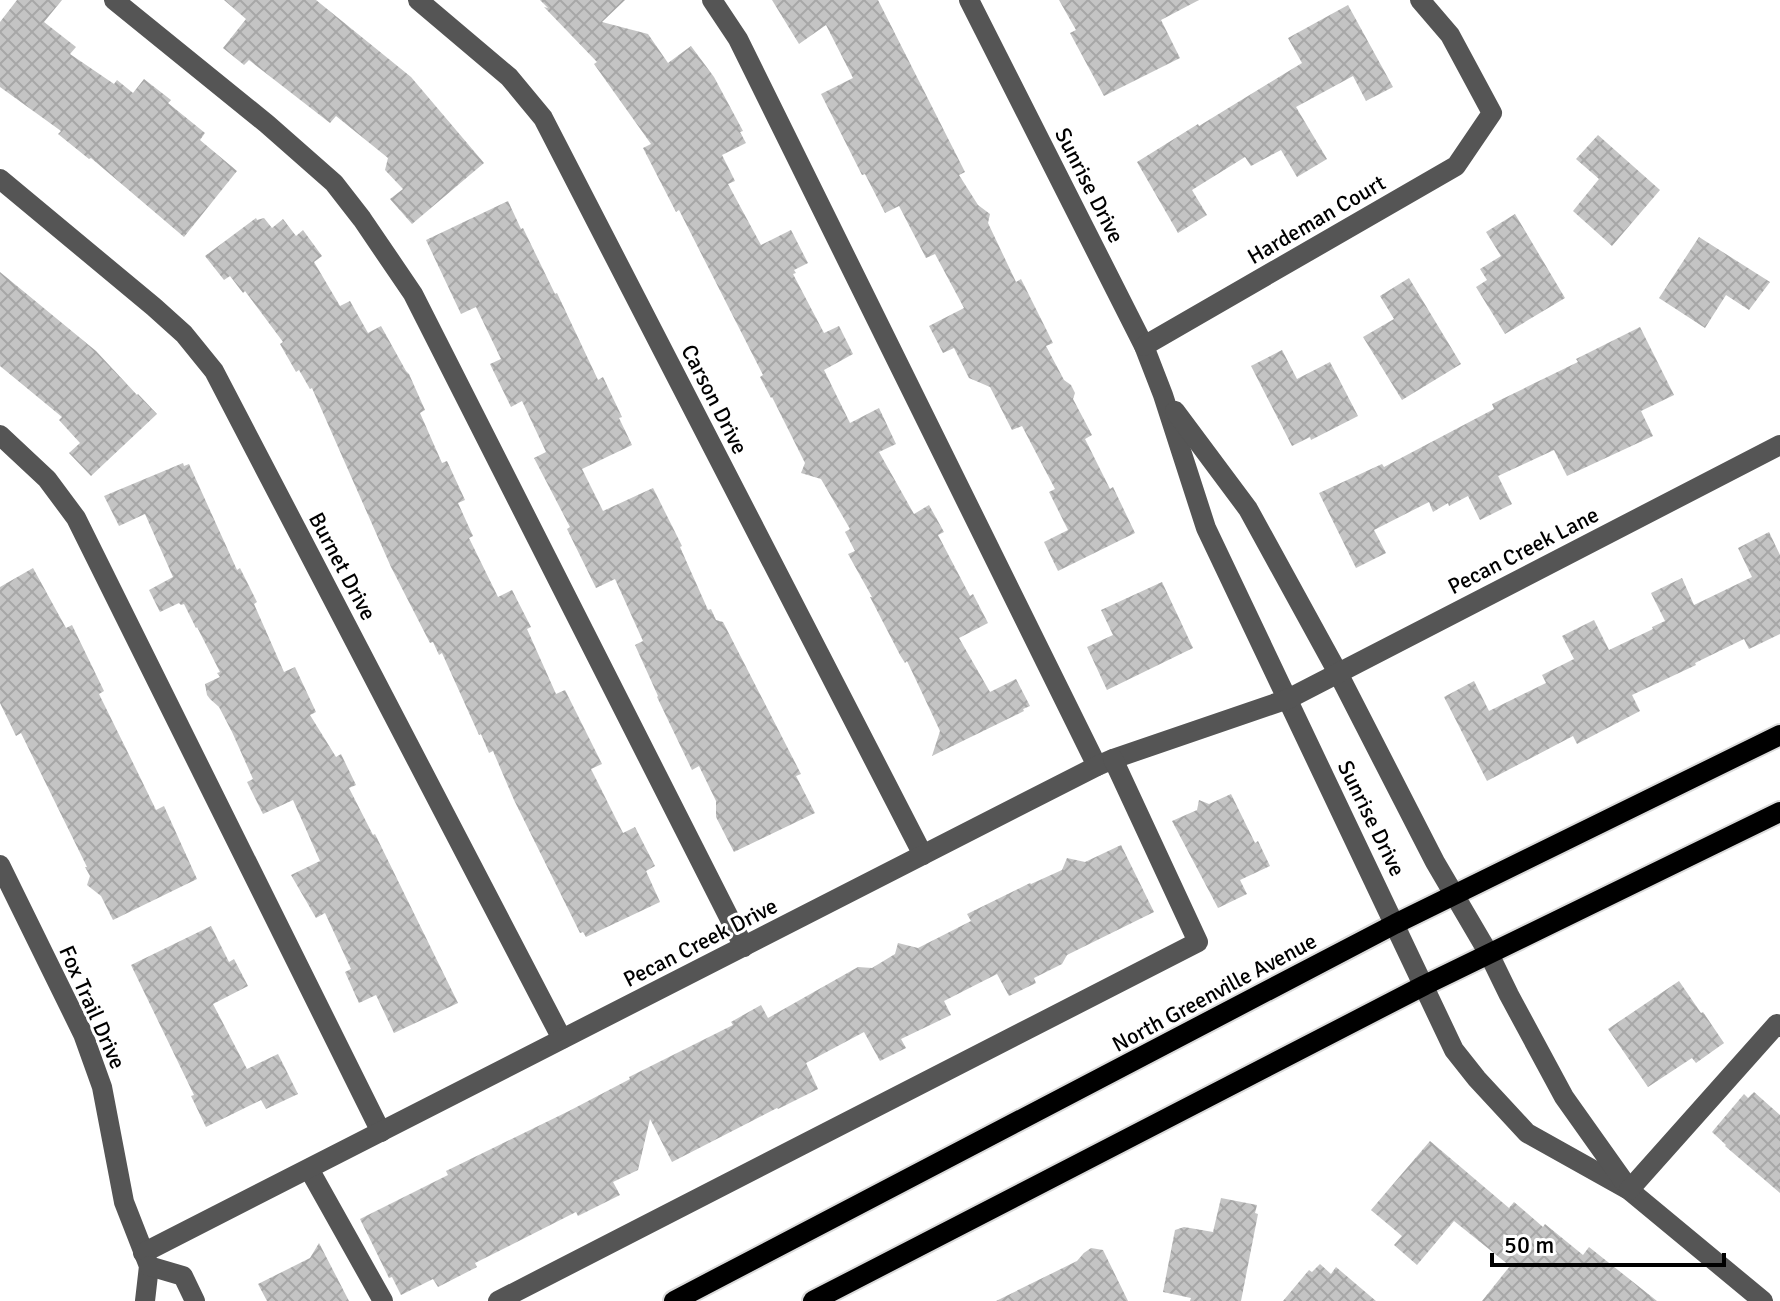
<svg xmlns="http://www.w3.org/2000/svg" width="1780" height="1301" viewBox="0 0 1780 1301" font-family="Signika,sans-serif">
<style>
.building{fill:url(#building-cross-hatch)}
.lines{fill:none;stroke-linecap:round;stroke-linejoin:round}
.major-casing{stroke:#dbdbdb;stroke-width:24}
.minor{stroke:#555;stroke-width:20}
.major{stroke:#000;stroke-width:20}
.labels{text-anchor:middle;stroke-width:6;stroke-linejoin:round;paint-order:stroke}
.street-label{font-size:22px;fill:#000;stroke:#fff}
</style>
<defs>
<pattern id="building-cross-hatch" width="8" height="8" patternUnits="userSpaceOnUse" patternTransform="scale(2)"><rect width="8" height="8" fill="#c4c4c4"/><path d="M0 0l8 8M0 8l8-8" fill="none" stroke="#a7a7a7"/></pattern>
</defs>
<rect width="100%" height="100%" fill="#fff"/>
<!-- building -->
<g class="building">
<polygon points="17,0 62,0 44,22 76,47 70,54 114,84 117,80 133,93 144,79 171,100 168,103 205,133 200,140 237,171 184,237 91,158 89,159 58,134 61,131 0,87 0,22"/>
<polygon points="224,0 316,0 411,77 484,163 412,224 390,199 403,189 385,170 388,158 336,116 330,123 249,60 244,65 223,48 246,19"/>
<polygon points="540,0 625,0 602,22 648,34 668,63 691,46 714,77 743,131 740,132 746,143 722,155 735,181 728,184 761,245 791,230 808,263 794,270 796,273 793,274 824,333 839,326 853,354 824,370 850,423 879,408 896,444 879,452 914,514 929,505 944,532 938,535 970,596 973,594 988,623 959,638 990,692 1016,679 1030,706 1023,709 1024,711 932,756 940,731 907,661 905,663 900,655 870,597 872,597 848,554 855,551 845,532 850,529 821,479 801,473 805,463 772,397 771,398 760,377 763,375 679,210 676,212 643,148 651,144 594,64 597,62 544,7 548,8"/>
<polygon points="772,0 878,0 965,172 959,175 978,205 990,214 988,223 1016,282 1021,279 1053,343 1046,346 1064,380 1071,385 1075,393 1073,399 1092,435 1085,439 1110,489 1113,487 1135,533 1058,571 1044,542 1068,530 1049,492 1055,489 1022,426 1012,430 990,387 969,378 954,348 943,353 929,326 964,308 935,254 926,258 899,206 885,213 865,174 862,175 821,94 853,78 826,25 799,44"/>
<polygon points="1059,0 1199,0 1161,20 1180,58 1104,96 1070,33 1076,30"/>
<polygon points="1348,5 1393,87 1366,101 1353,76 1296,107 1327,159 1297,177 1281,150 1251,166 1245,157 1192,190 1207,215 1178,233 1137,162 1198,124 1199,126 1302,63 1288,38"/>
<polygon points="1598,135 1660,190 1612,246 1573,211 1599,179 1576,159"/>
<polygon points="508,201 521,229 523,228 555,294 557,293 598,380 603,377 622,417 619,418 632,445 582,469 603,511 653,488 682,546 680,547 708,610 711,609 716,620 723,622 801,774 796,776 815,813 734,852 716,817 716,801 699,766 692,770 657,697 658,696 635,645 643,641 615,579 596,588 567,529 570,527 534,458 546,452 522,401 511,407 490,364 501,359 476,307 461,314 426,240"/>
<polygon points="1515,214 1565,298 1505,334 1476,287 1487,280 1480,269 1501,256 1486,232"/>
<polygon points="256,218 257,220 264,218 272,228 283,219 296,236 303,230 322,256 314,262 340,306 350,301 368,333 381,326 406,371 409,374 425,410 420,413 442,463 447,461 465,500 458,503 473,536 469,538 498,597 512,590 531,627 527,629 556,694 565,690 602,764 591,769 623,833 635,827 655,866 646,871 660,902 586,937 583,932 580,933 514,800 493,751 489,753 481,734 479,735 442,653 439,655 433,642 430,643 391,567 312,388 310,389 299,370 296,372 280,344 283,342 245,291 243,293 230,276 224,280 205,256"/>
<polygon points="1699,237 1770,282 1749,310 1726,295 1705,328 1659,298"/>
<polygon points="0,272 96,351 137,395 138,394 157,414 91,476 69,453 80,443 59,420 62,417 0,366"/>
<polygon points="1409,278 1461,364 1402,400 1363,337 1394,319 1380,296"/>
<polygon points="1640,327 1674,395 1641,411 1653,436 1567,476 1554,450 1498,476 1512,504 1480,520 1468,496 1449,506 1448,503 1433,512 1429,502 1374,530 1386,553 1356,568 1319,493 1382,464 1384,467 1494,409 1492,404 1578,362 1576,359"/>
<polygon points="1282,350 1297,379 1330,362 1358,416 1311,440 1310,437 1292,446 1251,366"/>
<polygon points="183,463 184,466 189,464 237,570 240,568 257,602 254,604 284,672 295,667 316,712 310,715 336,757 341,754 356,785 349,788 373,835 375,834 458,1003 394,1033 376,995 359,1003 345,972 351,969 325,913 316,918 291,875 320,861 293,800 263,814 247,782 253,779 232,732 219,707 210,699 207,695 205,684 220,677 217,673 220,672 197,627 196,628 184,604 181,605 179,603 160,612 149,590 173,577 145,514 119,526 104,496"/>
<polygon points="1769,532 1780,555 1780,634 1749,649 1744,639 1695,663 1696,665 1632,695 1640,711 1577,744 1573,736 1487,781 1444,697 1474,681 1489,711 1546,683 1542,675 1574,659 1562,636 1594,620 1609,650 1653,629 1652,627 1665,621 1651,593 1682,578 1694,605 1752,577 1738,548"/>
<polygon points="33,568 66,628 72,625 104,691 99,694 137,771 156,810 164,806 197,879 113,920 101,896 87,885 90,876 85,867 87,867 21,733 16,736 0,703 0,587"/>
<polygon points="1162,582 1193,648 1107,690 1087,647 1113,635 1101,610"/>
<polygon points="1231,794 1255,843 1258,841 1270,866 1240,880 1247,894 1218,908 1172,821 1197,810 1199,800 1209,804"/>
<polygon points="1121,845 1154,912 1067,955 1062,964 1034,978 1036,983 1009,996 997,974 944,1001 951,1015 901,1039 906,1048 880,1061 864,1032 806,1063 818,1089 778,1109 777,1108 672,1162 650,1119 638,1170 613,1182 620,1195 578,1216 576,1212 503,1249 475,1263 477,1267 438,1287 433,1279 401,1295 392,1277 389,1278 360,1219 448,1175 446,1171 569,1111 630,1079 629,1077 733,1025 731,1022 761,1005 768,1018 858,967 872,968 895,954 898,943 918,948 971,921 967,914 1030,883 1031,884 1062,870 1067,858 1085,862"/>
<polygon points="211,926 229,962 234,959 248,986 213,1004 247,1069 278,1054 298,1094 266,1109 261,1100 206,1127 191,1096 194,1095 131,965"/>
<polygon points="1679,981 1701,1013 1703,1012 1724,1043 1696,1063 1692,1058 1648,1087 1608,1029"/>
<polygon points="1754,1092 1780,1115 1780,1193 1725,1146 1726,1145 1712,1132 1744,1094 1748,1098"/>
<polygon points="1430,1141 1509,1208 1514,1202 1543,1227 1545,1224 1583,1255 1589,1247 1657,1301 1482,1301 1510,1266 1454,1221 1417,1265 1394,1245 1402,1236 1371,1210"/>
<polygon points="1221,1198 1257,1205 1255,1213 1258,1214 1241,1301 1190,1301 1191,1298 1163,1292 1175,1230 1184,1227 1213,1232"/>
<polygon points="319,1243 349,1301 267,1301 258,1284 310,1258"/>
<polygon points="1091,1248 1103,1250 1128,1301 996,1301 1077,1261 1084,1253"/>
<polygon points="1320,1264 1331,1274 1336,1267 1376,1301 1283,1301 1309,1270 1312,1272"/>
</g>
<g class="lines">
<!-- major casing -->
<g class="major-casing">
<g id="major">
<polyline points="674,1301 1395,924 1780,735"/>
<polyline points="813,1301 1425,985 1780,812"/>
</g>
</g>
<!-- minor -->
<g class="minor">
<polyline points="114,0 267,124 334,183 362,219 413,294 744,947"/>
<polyline points="418,0 509,77 543,118 923,855"/>
<polyline points="712,0 738,39 1097,766"/>
<polyline points="969,0 1144,346 1163,395 1206,528 1454,1050 1477,1079 1527,1133 1629,1190 1763,1301"/>
<polyline points="0,179 154,307 184,334 214,371 562,1039"/>
<polyline points="1144,346 1456,166 1492,113 1450,35 1420,0"/>
<polyline points="1175,411 1248,509 1338,673 1435,862 1489,954 1509,995 1564,1097 1625,1183"/>
<polyline points="0,435 47,479 76,518 381,1132"/>
<polyline points="0,865 83,1034 102,1087 124,1202 149,1266 145,1301"/>
<polyline points="309,1169 383,1301"/>
<polyline points="1629,1190 1777,1024 1780,1027"/>
<polyline points="143,1253 1097,766 1113,759 1288,699 1780,445"/>
<polyline points="149,1266 183,1276 195,1301"/>
<polyline points="498,1301 1198,942 1113,759"/>
</g>
<!-- major -->
<use href="#major" class="major"/>
</g>
<g class="labels">
<!-- street labels -->
<g class="street-label">
<text transform="translate(1090 185) rotate(63)" y="8">Sunrise Drive</text>
<text transform="translate(1316 219) rotate(-30)" y="8">Hardeman Court</text>
<text transform="translate(715 399) rotate(63)" y="8">Carson Drive</text>
<text transform="translate(1523 550) rotate(-27)" y="8">Pecan Creek Lane</text>
<text transform="translate(343 566) rotate(62)" y="8">Burnet Drive</text>
<text transform="translate(1372 818) rotate(64)" y="8">Sunrise Drive</text>
<text transform="translate(700 942) rotate(-27)" y="8">Pecan Creek Drive</text>
<text transform="translate(1214 992) rotate(-28)" y="8">North Greenville Avenue</text>
<text transform="translate(93 1007) rotate(66)" y="8">Fox Trail Drive</text>
</g>
</g>
<!-- scale -->
<path d="M1492 1253v12h232v-12" fill="none" stroke="#000000" stroke-width="4"/>
<text x="1504" y="1253" font-size="24" fill="#000000" stroke="#ffffff" stroke-width="6" paint-order="stroke">50 m</text>
</svg>
